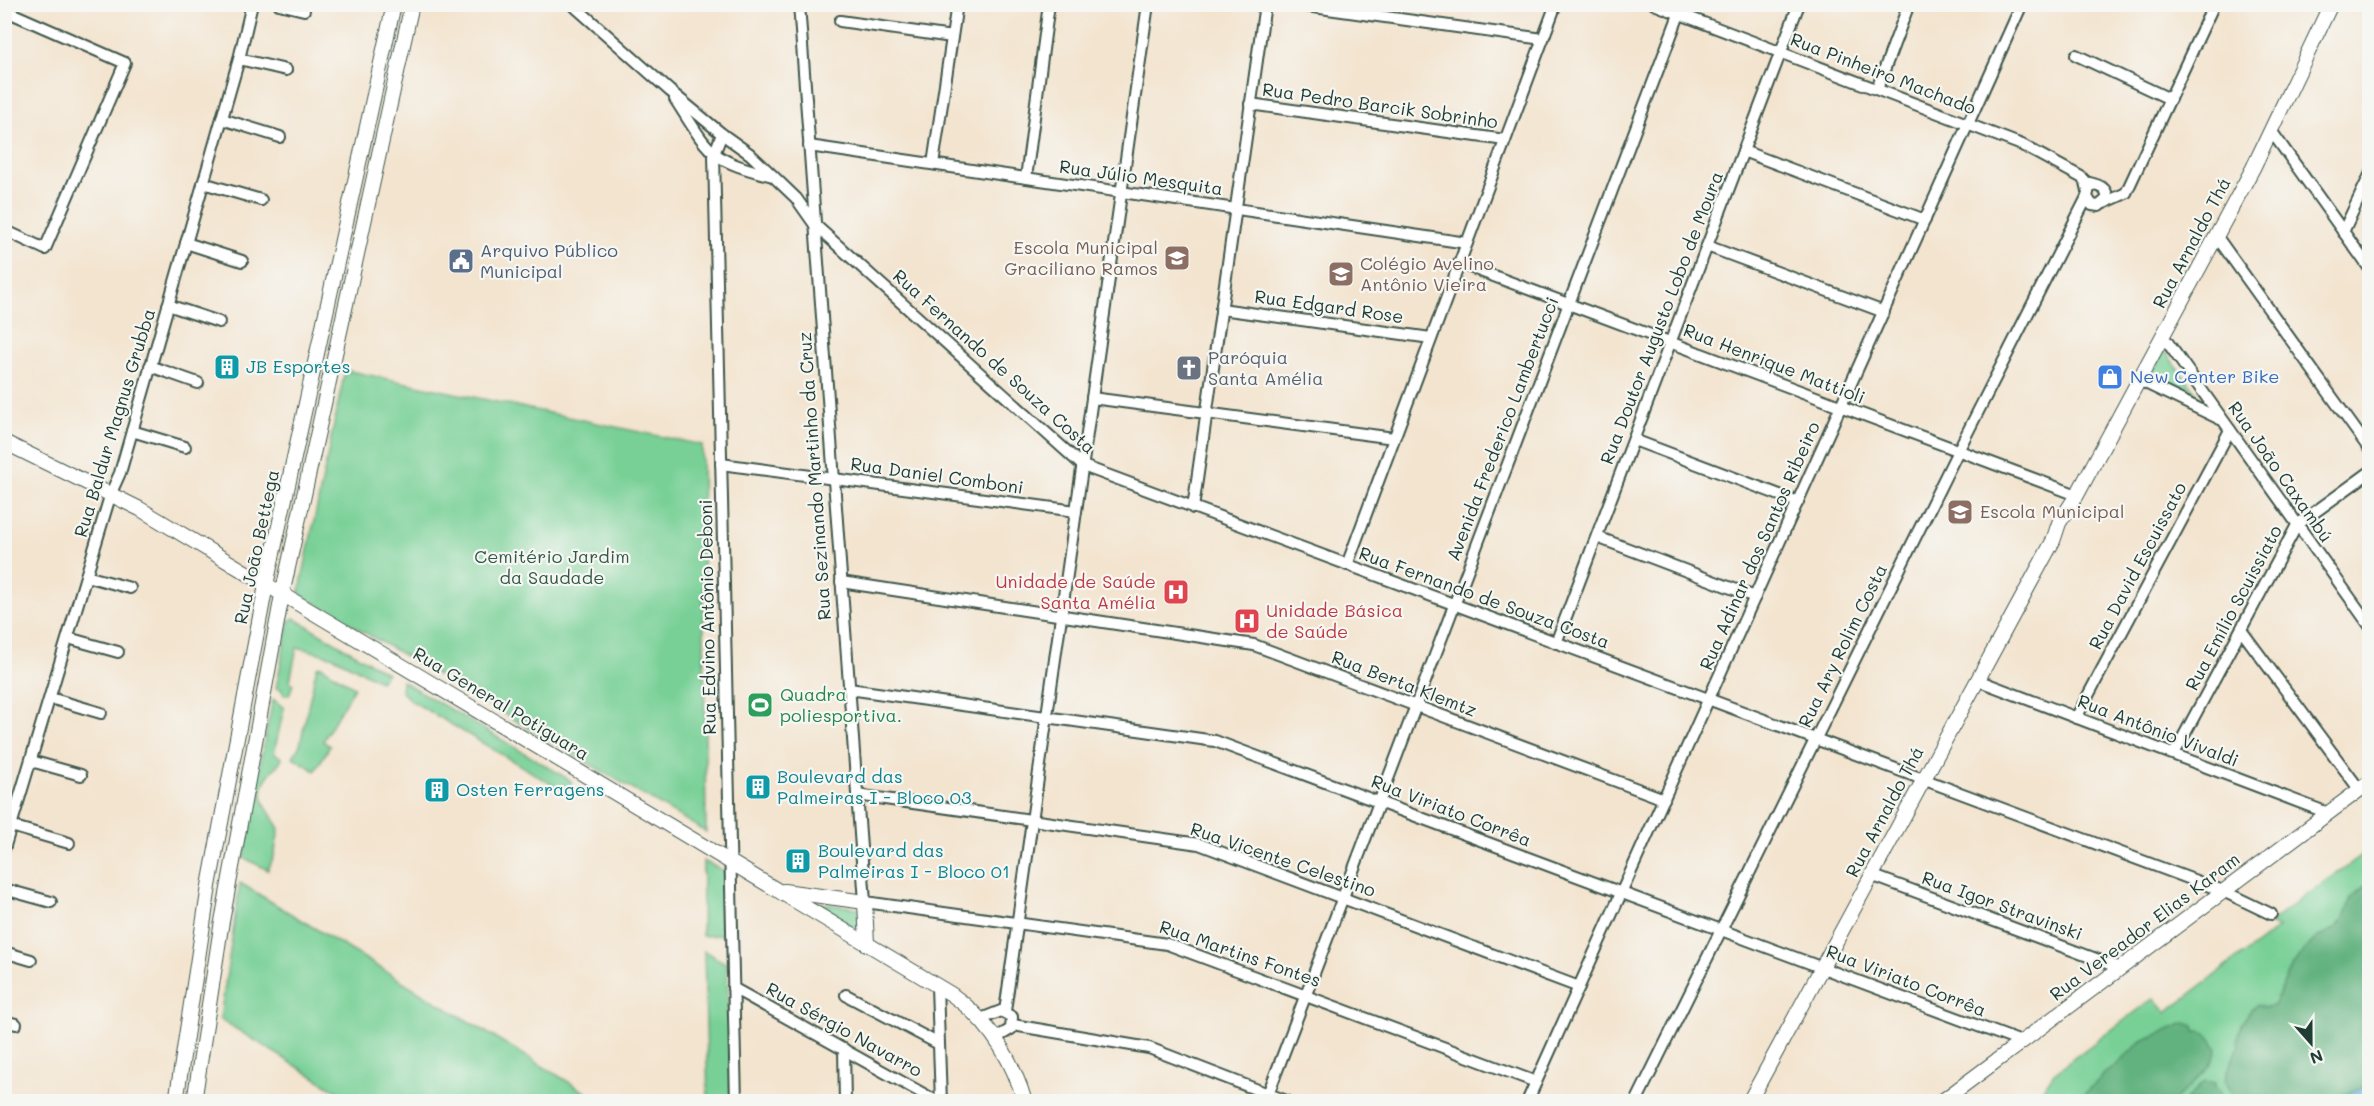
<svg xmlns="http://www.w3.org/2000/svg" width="2374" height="1106" viewBox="0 0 2374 1106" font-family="Mali,sans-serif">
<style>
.green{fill:#78d096;stroke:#4c8665;stroke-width:1.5}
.forest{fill:#62b27f;stroke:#40785a;stroke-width:1.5}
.water{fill:#68b4e1;stroke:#44788a;stroke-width:1.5}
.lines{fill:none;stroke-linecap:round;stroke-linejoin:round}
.minor-casing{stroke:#3f564b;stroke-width:14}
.major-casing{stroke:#3f564b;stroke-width:16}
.minor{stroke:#fff;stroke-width:10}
.major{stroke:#fff;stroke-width:14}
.labels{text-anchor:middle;stroke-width:4.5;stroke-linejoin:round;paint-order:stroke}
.street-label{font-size:18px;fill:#1f3d34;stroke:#f6f6f2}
.education-label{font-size:18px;fill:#785e54;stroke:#f6f6f2;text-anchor:start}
.service-label{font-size:18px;fill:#4e5e75;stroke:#f6f6f2;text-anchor:start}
.worship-label{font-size:18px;fill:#5b616d;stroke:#f6f6f2;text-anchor:start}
.culture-label{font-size:18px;fill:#0d838f;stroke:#f6f6f2;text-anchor:start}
.shop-label{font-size:18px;fill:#366cbe;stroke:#f6f6f2;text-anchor:start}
.park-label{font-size:18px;fill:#315a48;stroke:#f6f6f2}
.health-label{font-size:18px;fill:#be3a42;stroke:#f6f6f2;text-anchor:end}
.leisure-label{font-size:18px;fill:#27864d;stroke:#f6f6f2;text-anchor:start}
</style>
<rect width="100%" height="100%" fill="#f6f6f2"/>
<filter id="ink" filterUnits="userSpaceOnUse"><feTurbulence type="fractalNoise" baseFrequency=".0167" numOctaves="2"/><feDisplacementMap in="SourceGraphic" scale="12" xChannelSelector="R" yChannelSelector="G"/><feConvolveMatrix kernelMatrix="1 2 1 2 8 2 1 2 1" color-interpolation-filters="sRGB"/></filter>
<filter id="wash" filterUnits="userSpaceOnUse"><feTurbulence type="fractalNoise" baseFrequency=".008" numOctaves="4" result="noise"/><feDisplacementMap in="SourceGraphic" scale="24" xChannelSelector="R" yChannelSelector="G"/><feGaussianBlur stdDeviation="1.35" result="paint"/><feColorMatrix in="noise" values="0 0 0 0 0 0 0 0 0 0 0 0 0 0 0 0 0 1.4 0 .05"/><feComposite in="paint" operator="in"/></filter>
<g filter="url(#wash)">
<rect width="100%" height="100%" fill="#f3e4cf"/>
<!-- green -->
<g class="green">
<polygon points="2164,350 2206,406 2149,379"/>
<polygon points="345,370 702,445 706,832 299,594"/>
<polygon points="294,618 387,673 380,681 334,657 297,647 290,681 293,684 289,695 284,695 281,689 276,688 289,621"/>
<polygon points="321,666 354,687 323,741 330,746 315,771 293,757 300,745 316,670 317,667"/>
<polygon points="402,681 560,774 572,782 568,789 563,791 410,700 401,691"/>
<path d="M273 699 284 708 274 753 282 758C278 767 269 772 265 781 255 800 272 813 279 829L274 856 268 870 244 858 263 747Z"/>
<polygon points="2369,850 2369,1084 2332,1102 2028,1102 2041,1092 2054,1073 2154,998 2166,1012 2278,928 2269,924 2281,914"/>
<polygon points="703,861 725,871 726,933 723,935 702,936"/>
<polygon points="240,883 278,906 600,1101 353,1101 220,1019"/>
<polygon points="810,902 858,908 859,932"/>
<polygon points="704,951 727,964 731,1101 708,1101"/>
</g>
<!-- forest -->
<g class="forest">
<path d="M2369 882V1084L2332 1101H2236L2225 1080 2227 1071 2239 1047C2235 1031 2245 1015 2257 1004L2265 1007 2273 1006 2290 970 2301 954 2316 938 2336 928 2343 920 2351 899Z"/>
<path d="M2185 1023 2194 1026 2195 1032C2208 1031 2211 1039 2217 1048 2214 1070 2188 1087 2172 1101H2078L2106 1072 2112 1069 2142 1041Z"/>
<polygon points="2204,1081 2215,1083 2215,1088 2220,1093 2217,1101 2185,1101"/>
</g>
<!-- water -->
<polygon class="water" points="2369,1084 2369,1101 2332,1101"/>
</g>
<g filter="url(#ink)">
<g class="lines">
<!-- minor casing -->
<g class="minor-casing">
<g id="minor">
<polyline points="279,4 304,10"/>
<polyline points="572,4 670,91 722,134 750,154 796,198 815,225 1083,466 2223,891 2271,914"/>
<polyline points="799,4 865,902 1167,944 1536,1082"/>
<polyline points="1292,4 1543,39"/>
<polyline points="1654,4 2022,145 2081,177 2086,182 2088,191"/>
<polyline points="4,10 125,63 45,249 4,230"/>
<polyline points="840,21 952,37"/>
<polyline points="2076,55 2170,99"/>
<polyline points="239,59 286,70"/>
<polyline points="1877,89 1909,4"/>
<path d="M675 99C710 153 708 160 773 176"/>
<polyline points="1250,104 1505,140"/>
<polyline points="222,119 280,137"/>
<polyline points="2272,132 2370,269"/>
<polyline points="722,134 714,154 736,1102"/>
<polyline points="809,146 1467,243"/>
<polyline points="1743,151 1925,220"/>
<polyline points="933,164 957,4"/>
<polyline points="1026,178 1049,4"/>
<path d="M2086 182C2096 185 2108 186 2107 199L2099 206 2092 205 2087 197 2089 188 2095 185"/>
<polyline points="203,183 261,200"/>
<polyline points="2104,203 2126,193 2214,4"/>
<polyline points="2343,232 2370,175"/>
<polyline points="2217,237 2370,450"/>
<polyline points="186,243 242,261"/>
<polyline points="1707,246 1884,312"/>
<polyline points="1459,263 2077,495"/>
<polyline points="168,305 219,322"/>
<polyline points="1221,309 1431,338"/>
<polyline points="2163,336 2370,626"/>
<polyline points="150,366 198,383"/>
<polyline points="2139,380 2220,419"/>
<polyline points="1092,398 1394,438"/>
<polyline points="132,431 185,447"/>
<polyline points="1634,440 1798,502"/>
<polyline points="721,464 1076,511"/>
<polyline points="1193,508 1265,4"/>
<polyline points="1597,537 1755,597"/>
<polyline points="1347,565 1556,4"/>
<polyline points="86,576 130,588"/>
<polyline points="841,582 1254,645 1664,799"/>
<polyline points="2241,630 2359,789"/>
<polyline points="68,638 118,652"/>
<polyline points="1556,643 1799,4"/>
<polyline points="1977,680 2328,813"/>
<polyline points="849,689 1215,741 2021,1042"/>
<polyline points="50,698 101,713"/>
<polyline points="2076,718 2230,430"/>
<polyline points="2174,754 2297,525 2370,472"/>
<polyline points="31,761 81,775"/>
<polyline points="857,795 1199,844 1579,987"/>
<polyline points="11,826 69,843"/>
<polyline points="4,849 111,493 120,473 239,59 252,4"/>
<polyline points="1871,875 2120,968"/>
<polyline points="4,889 51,902"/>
<polyline points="4,952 31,960"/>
<polyline points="937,986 941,1102"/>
<polyline points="733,988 938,1102"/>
<polyline points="846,995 939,1044"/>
<polyline points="1005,1011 1148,4"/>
<polyline points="981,1019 1001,1011 1012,1017 1011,1029 996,1038"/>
<polyline points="4,1021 16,1024"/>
<polyline points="1013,1025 1149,1048 1289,1102"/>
<polyline points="844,1049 845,1102"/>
<polyline points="1265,1102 1683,4"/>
<polyline points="1527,1102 2022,4"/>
<polyline points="1636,1102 1958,451 2087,197"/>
</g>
</g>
<!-- major casing -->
<g class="major-casing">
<g id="major">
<path d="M4 442 140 509 951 994C988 1020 1012 1058 1025 1102"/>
<polyline points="784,891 865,902 867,944"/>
<polyline points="176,1102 209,886 266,585 394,4"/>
<polyline points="194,1102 221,927 282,595 412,4"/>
<polyline points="1749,1102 2053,541 2059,523 2077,495 2253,168 2331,4"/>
<polyline points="1941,1102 2370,782"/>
</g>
</g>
<!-- minor -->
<use href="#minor" class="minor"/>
<!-- major -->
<use href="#major" class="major"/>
</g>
</g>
<!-- icons -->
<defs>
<g id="school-square" transform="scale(1.35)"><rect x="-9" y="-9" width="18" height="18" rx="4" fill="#8d6e63" stroke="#f6f6f2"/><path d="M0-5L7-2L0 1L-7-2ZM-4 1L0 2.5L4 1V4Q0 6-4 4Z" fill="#fff"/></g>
<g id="civic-square" transform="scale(1.35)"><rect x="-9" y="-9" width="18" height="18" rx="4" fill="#5c6f8a" stroke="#f6f6f2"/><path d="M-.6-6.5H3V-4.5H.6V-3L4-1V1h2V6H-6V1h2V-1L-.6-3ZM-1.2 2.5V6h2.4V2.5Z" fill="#fff"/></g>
<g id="building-square" transform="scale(1.35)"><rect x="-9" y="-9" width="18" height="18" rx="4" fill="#0f9aa8" stroke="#f6f6f2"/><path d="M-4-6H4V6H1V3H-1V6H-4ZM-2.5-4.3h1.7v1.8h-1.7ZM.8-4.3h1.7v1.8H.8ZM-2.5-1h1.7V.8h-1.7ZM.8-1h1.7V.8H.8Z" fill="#fff"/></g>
<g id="church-square" transform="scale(1.35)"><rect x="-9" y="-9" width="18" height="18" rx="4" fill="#6b7280" stroke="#f6f6f2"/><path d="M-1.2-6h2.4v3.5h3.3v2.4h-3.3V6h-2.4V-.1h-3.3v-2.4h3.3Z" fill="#fff"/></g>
<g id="shop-square" transform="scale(1.35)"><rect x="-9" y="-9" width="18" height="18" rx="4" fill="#3f7fe0" stroke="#f6f6f2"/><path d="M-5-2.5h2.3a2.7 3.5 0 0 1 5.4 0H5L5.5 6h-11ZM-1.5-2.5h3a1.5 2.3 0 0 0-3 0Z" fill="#fff"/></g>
<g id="hospital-square" transform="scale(1.35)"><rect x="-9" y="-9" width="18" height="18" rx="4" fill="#e0444e" stroke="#f6f6f2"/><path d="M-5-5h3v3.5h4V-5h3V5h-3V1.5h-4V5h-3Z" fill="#fff"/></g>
<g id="stadium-square" transform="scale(1.35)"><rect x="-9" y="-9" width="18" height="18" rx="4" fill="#2e9e5b" stroke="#f6f6f2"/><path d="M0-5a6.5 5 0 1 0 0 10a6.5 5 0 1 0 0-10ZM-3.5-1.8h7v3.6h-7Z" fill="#fff"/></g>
</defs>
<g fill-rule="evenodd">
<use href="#school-square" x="1177" y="258"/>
<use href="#civic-square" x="461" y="261"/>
<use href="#school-square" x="1341" y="274"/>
<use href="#building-square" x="227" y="367"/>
<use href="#church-square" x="1189" y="368"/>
<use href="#shop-square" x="2110" y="377"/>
<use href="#school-square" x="1960" y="512"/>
<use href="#hospital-square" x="1176" y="592"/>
<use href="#hospital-square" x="1247" y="621"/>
<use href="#stadium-square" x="760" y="705"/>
<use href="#building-square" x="758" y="787"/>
<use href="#building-square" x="437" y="790"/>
<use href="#building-square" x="798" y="861"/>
</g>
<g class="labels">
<!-- street labels -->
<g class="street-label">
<text transform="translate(1883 74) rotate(21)" y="6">Rua Pinheiro Machado</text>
<text transform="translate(1380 106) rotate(8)" y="6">Rua Pedro Barcik Sobrinho</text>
<text transform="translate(1141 178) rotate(8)" y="6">Rua Júlio Mesquita</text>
<text transform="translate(2192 243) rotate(-62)" y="6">Rua Arnaldo Thá</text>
<text transform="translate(1329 307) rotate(8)" y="6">Rua Edgard Rose</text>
<text transform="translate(1662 318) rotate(-69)" y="6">Rua Doutor Augusto Lobo de Moura</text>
<text transform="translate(994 362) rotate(42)" y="6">Rua Fernando de Souza Costa</text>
<text transform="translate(1774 364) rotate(21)" y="6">Rua Henrique Mattioli</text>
<text transform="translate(115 423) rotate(-73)" y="6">Rua Baldur Magnus Grubba</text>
<text transform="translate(1503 429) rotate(-69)" y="6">Avenida Frederico Lambertucci</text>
<text transform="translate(2280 472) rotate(55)" y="6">Rua João Caxambú</text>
<text transform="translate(815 476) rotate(-94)" y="6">Rua Sezinando Martinho da Cruz</text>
<text transform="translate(937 476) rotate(8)" y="6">Rua Daniel Comboni</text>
<text transform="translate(1760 546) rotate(-66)" y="6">Rua Adinar dos Santos Ribeiro</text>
<text transform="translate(257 547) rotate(-78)" y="6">Rua João Bettega</text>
<text transform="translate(2138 566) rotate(-62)" y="6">Rua David Escuissato</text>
<text transform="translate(1484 598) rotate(20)" y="6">Rua Fernando de Souza Costa</text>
<text transform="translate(2234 608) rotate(-62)" y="6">Rua Emílio Scuissiato</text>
<text transform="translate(708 617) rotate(-91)" y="6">Rua Edvino Antônio Deboni</text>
<text transform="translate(1843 646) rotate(-64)" y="6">Rua Ary Rolim Costa</text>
<text transform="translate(1404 684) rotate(21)" y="6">Rua Berta Klemtz</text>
<text transform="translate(501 704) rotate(31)" y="6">Rua General Potiguara</text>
<text transform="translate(2158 731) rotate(21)" y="6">Rua Antônio Vivaldi</text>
<text transform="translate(1451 811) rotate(21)" y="6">Rua Viriato Corrêa</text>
<text transform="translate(1885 812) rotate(-62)" y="6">Rua Arnaldo Thá</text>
<text transform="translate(1283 860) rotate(19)" y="6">Rua Vicente Celestino</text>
<text transform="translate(2002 906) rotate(20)" y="6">Rua Igor Stravinski</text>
<text transform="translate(2145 927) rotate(-37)" y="6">Rua Vereador Elias Karam</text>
<text transform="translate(1240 954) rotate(19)" y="6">Rua Martins Fontes</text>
<text transform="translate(1906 981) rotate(21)" y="6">Rua Viriato Corrêa</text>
<text transform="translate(844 1030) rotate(29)" y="6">Rua Sérgio Navarro</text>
</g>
<!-- education labels -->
<g class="education-label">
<text x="1158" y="254" text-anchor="end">Escola Municipal<tspan x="1158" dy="21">Graciliano Ramos</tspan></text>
<text x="1360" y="270">Colégio Avelino<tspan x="1360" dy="21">Antônio Vieira</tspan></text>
<text x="1980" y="518">Escola Municipal</text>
</g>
<!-- service labels -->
<g class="service-label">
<text x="480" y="257">Arquivo Público<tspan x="480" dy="21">Municipal</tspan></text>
</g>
<!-- worship labels -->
<g class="worship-label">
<text x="1208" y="364">Paróquia<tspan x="1208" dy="21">Santa Amélia</tspan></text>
</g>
<!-- culture labels -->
<g class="culture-label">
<text x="246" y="373">JB Esportes</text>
<text x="777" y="783">Boulevard das<tspan x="777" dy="21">Palmeiras I - Bloco 03</tspan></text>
<text x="456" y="796">Osten Ferragens</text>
<text x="818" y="857">Boulevard das<tspan x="818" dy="21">Palmeiras I - Bloco 01</tspan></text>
</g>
<!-- shop labels -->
<g class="shop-label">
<text x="2130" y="383">New Center Bike</text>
</g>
<!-- park labels -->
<g class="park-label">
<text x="552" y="563">Cemitério Jardim<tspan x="552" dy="21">da Saudade</tspan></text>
</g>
<!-- health labels -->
<g class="health-label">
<text x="1156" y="588">Unidade de Saúde<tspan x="1156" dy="21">Santa Amélia</tspan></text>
<text x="1266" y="617" text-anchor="start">Unidade Básica<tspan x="1266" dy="21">de Saúde</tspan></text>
</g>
<!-- leisure labels -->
<g class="leisure-label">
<text x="780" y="701">Quadra<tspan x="780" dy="21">poliesportiva.</tspan></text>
</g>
</g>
<!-- margin -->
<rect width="2374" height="1106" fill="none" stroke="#f6f6f2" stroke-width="24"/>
<!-- north arrow -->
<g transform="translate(2311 1043) rotate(159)" stroke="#f6f6f2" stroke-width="4.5" paint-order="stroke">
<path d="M0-4.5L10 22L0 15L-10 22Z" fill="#1f3d34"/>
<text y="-9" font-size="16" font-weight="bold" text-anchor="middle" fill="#1f3d34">N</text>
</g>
</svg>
